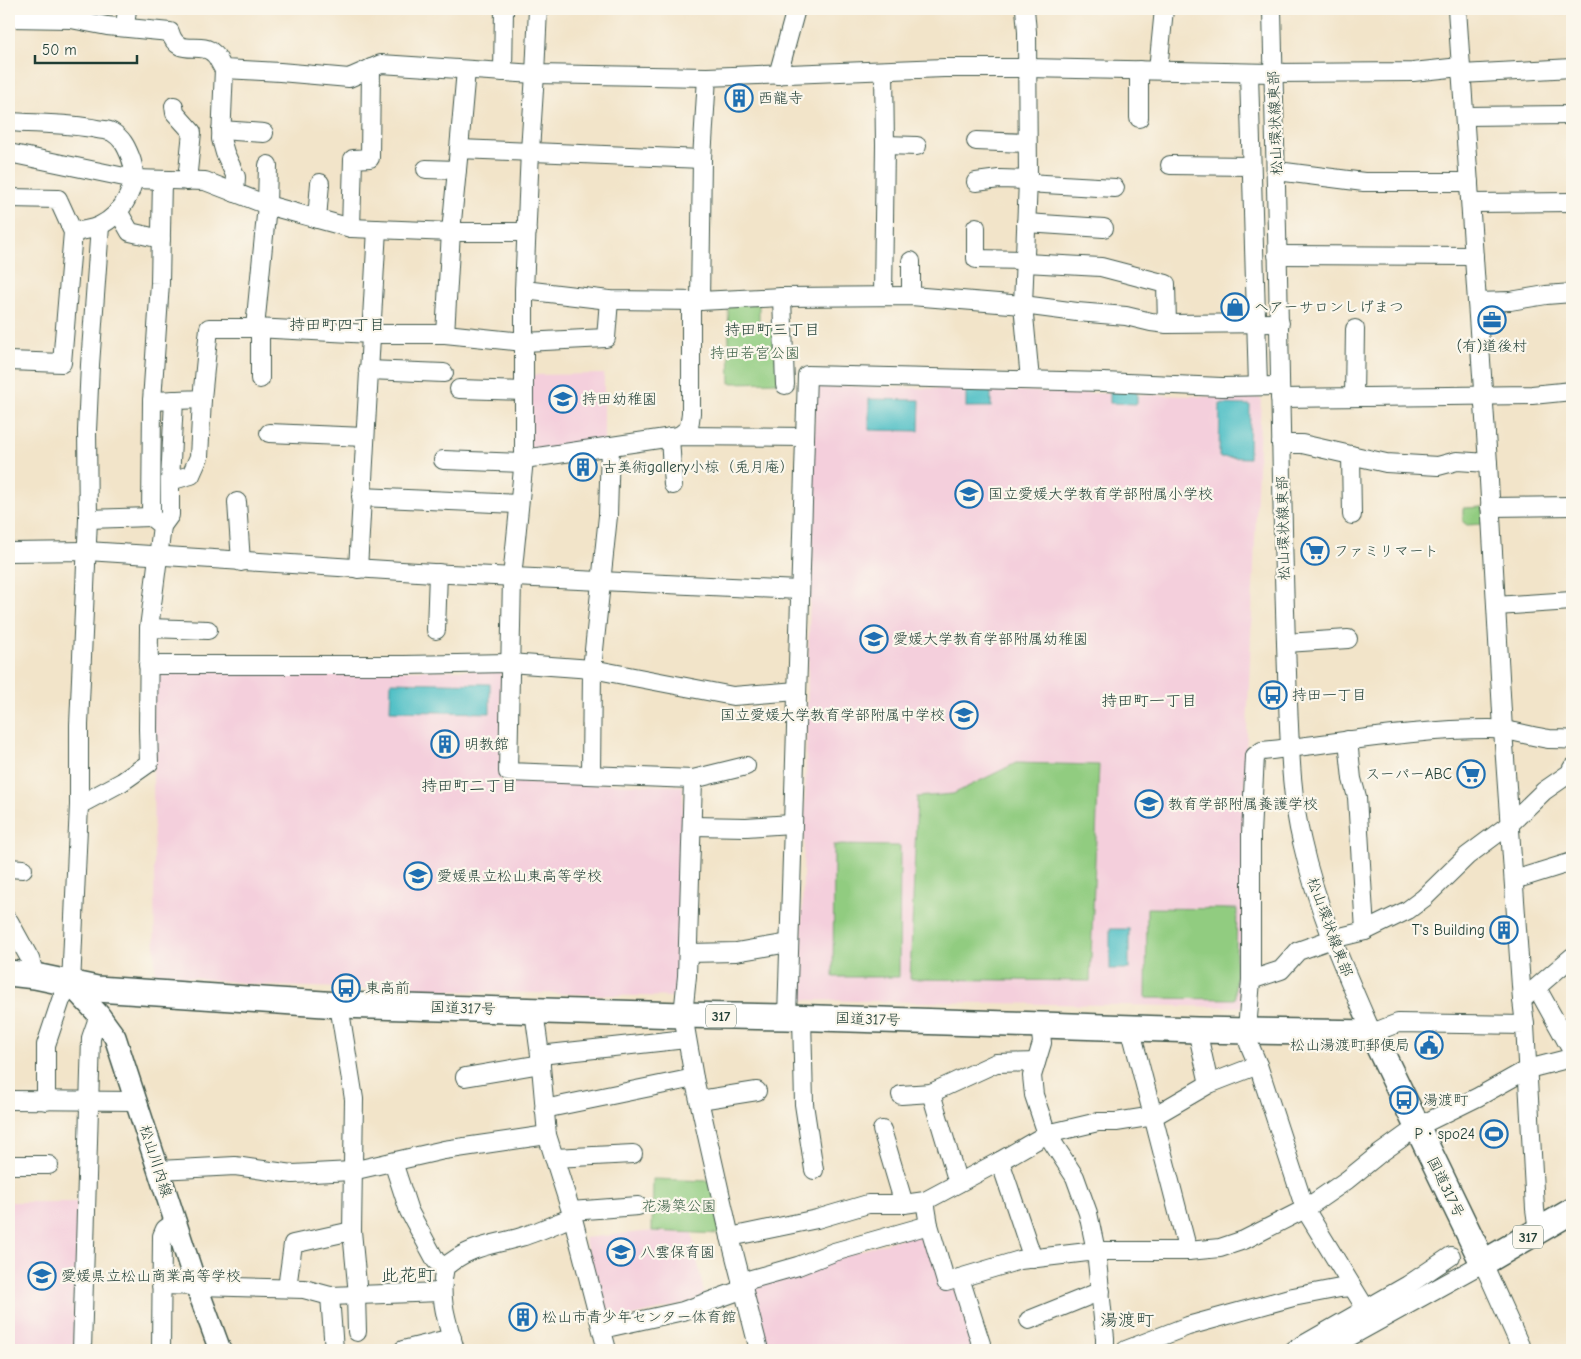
<svg xmlns="http://www.w3.org/2000/svg" width="1581" height="1359" viewBox="0 0 1581 1359" font-family="'Comic Neue','Klee One',sans-serif">
<style>
.built{fill:#f4cfdc}
.green{fill:#91cc80;stroke:#58845a}
.water{fill:#51c0c6;stroke:#387e7d}
.lines{fill:none;stroke-linecap:round;stroke-linejoin:round}
.minor-casing{stroke:#3f564a;stroke-width:20}
.major-casing{stroke:#3f564a;stroke-width:24}
.highway-casing{stroke:#3f564a;stroke-width:28}
.minor{stroke:#fff;stroke-width:18}
.major{stroke:#fff;stroke-width:21}
.highway{stroke:#fff;stroke-width:25}
.labels{text-anchor:middle;stroke-width:4.5;stroke-linejoin:round;paint-order:stroke}
.shield{fill:#fbf7ec;stroke:#61756b;stroke-width:1}
.shield-label{font-size:14px;font-weight:bold;fill:#1f3d34}
.poi-label{font-size:15px;fill:#1f3d34;stroke:#fbf7ec;text-anchor:start}
.street-label{font-size:15px;fill:#1f3d34;stroke:#fbf7ec}
.park-label{font-size:15px;fill:#3c6147;stroke:#fbf7ec}
.neighbourhood-label{font-size:16px;fill:#1f3d34;stroke:#fbf7ec}
.quarter-label{font-size:18px;fill:#1f3d34;stroke:#fbf7ec}
</style>
<rect width="100%" height="100%" fill="#fbf7ec"/>
<filter id="ink" filterUnits="userSpaceOnUse"><feTurbulence type="fractalNoise" baseFrequency=".02" numOctaves="2"/><feDisplacementMap in="SourceGraphic" scale="10" xChannelSelector="R" yChannelSelector="G"/><feConvolveMatrix kernelMatrix="1 2 1 2 8 2 1 2 1" color-interpolation-filters="sRGB"/></filter>
<filter id="wash" filterUnits="userSpaceOnUse"><feTurbulence type="fractalNoise" baseFrequency=".0096" numOctaves="4" result="noise"/><feDisplacementMap in="SourceGraphic" scale="20" xChannelSelector="R" yChannelSelector="G"/><feGaussianBlur stdDeviation="1.12" result="paint"/><feColorMatrix in="noise" values="0 0 0 0 0 0 0 0 0 0 0 0 0 0 0 0 0 1.4 0 .05"/><feComposite in="paint" operator="in"/></filter>
<g filter="url(#wash)">
<rect width="100%" height="100%" fill="#f2e4c9"/>
<!-- built -->
<g class="built">
<polygon points="604,374 604,441 528,453 528,375"/>
<polygon points="815,385 1261,398 1246,755 1242,1007 800,1000"/>
<polygon points="152,670 501,670 501,781 683,786 681,971 676,997 272,986 155,974"/>
<polygon points="9,1202 77,1202 75,1350 9,1350"/>
<polygon points="652,1231 692,1233 705,1299 608,1322 584,1238"/>
<polygon points="925,1231 957,1282 978,1350 763,1350 749,1291 754,1283"/>
</g>
<!-- green -->
<g class="green">
<polygon points="759,303 759,324 781,324 783,382 730,383 728,304"/>
<polygon points="1483,507 1484,524 1467,525 1463,522 1463,508"/>
<polygon points="1016,763 1099,765 1090,981 910,979 917,797 953,794"/>
<polygon points="834,845 900,846 899,977 833,977"/>
<polygon points="1147,908 1237,909 1235,999 1146,998"/>
<polygon points="653,1179 711,1181 720,1234 652,1231"/>
</g>
<!-- water -->
<g class="water">
<polygon points="1110,390 1137,391 1137,404 1110,403"/>
<rect x="966" y="391" width="25" height="16"/>
<polygon points="869,399 920,400 919,431 869,430"/>
<polygon points="1220,404 1250,405 1249,458 1219,457"/>
<polygon points="391,682 490,684 490,713 390,711"/>
<rect x="1110" y="929" width="19" height="40"/>
</g>
</g>
<g filter="url(#ink)">
<g class="lines">
<!-- minor casing -->
<g class="minor-casing">
<g id="minor">
<polyline points="538,9 535,74 530,151 524,290 524,459 512,578 508,772 693,779 746,766"/>
<polyline points="1025,9 1027,32 1028,180 1023,305 1030,380"/>
<path d="M1272 9C1276 183 1280 356 1283 530 1284 588 1286 645 1288 702 1290 749 1291 797 1302 842 1317 909 1345 971 1372 1033L1398 1023 1525 1025 1535 1209 1538 1231"/>
<polyline points="1457,9 1488,463 1503,730 1522,1000"/>
<path d="M9 18 71 19 107 26 170 32C178 59 200 40 213 53 219 57 219 64 224 69L280 72 349 78 381 64 535 74 707 77 944 68H1028L1273 73 1413 72 1460 67"/>
<polyline points="125,27 127,9"/>
<polyline points="224,69 221,139 225,153 236,177 235,193"/>
<polyline points="1139,70 1139,118"/>
<polyline points="1158,70 1164,9"/>
<polyline points="503,72 504,9"/>
<polyline points="1249,73 1258,386"/>
<polyline points="1461,74 1572,68"/>
<polyline points="778,75 796,9"/>
<polyline points="174,106 175,113 192,132 187,181"/>
<polyline points="1465,116 1572,115"/>
<path d="M9 122C38 124 68 123 97 129 102 130 108 130 112 132 122 138 126 146 130 156 141 182 124 214 99 226 90 230 82 231 73 232"/>
<polyline points="221,130 264,133"/>
<polyline points="976,141 1027,143"/>
<polyline points="885,145 917,146"/>
<polyline points="459,149 466,70"/>
<polyline points="9,153 134,179 205,181 267,205 351,228 451,232 527,232"/>
<polyline points="1170,165 1251,166"/>
<polyline points="426,169 457,170"/>
<polyline points="1277,171 1364,182 1469,182"/>
<polyline points="976,182 999,179 1028,180"/>
<polyline points="1027,183 1115,188"/>
<polyline points="9,198 58,199 73,232 62,363 9,361"/>
<polyline points="1471,203 1572,202"/>
<polyline points="118,211 130,232 161,239"/>
<polyline points="317,219 320,183"/>
<polyline points="1026,223 1104,228"/>
<polyline points="976,227 976,259 1025,260"/>
<polyline points="351,228 353,159 370,158 371,68"/>
<polyline points="1277,255 1474,256"/>
<polyline points="911,261 911,296"/>
<polyline points="1025,263 1101,267 1166,284 1167,324"/>
<polyline points="524,290 609,300 700,301 782,297 911,296 1023,305 1077,312 1126,316 1151,322 1167,324 1280,323"/>
<polyline points="883,296 885,145 884,71"/>
<polyline points="782,297 785,385"/>
<polyline points="700,301 702,159 707,77"/>
<polyline points="1477,302 1510,301 1546,295 1572,293"/>
<polyline points="255,328 267,205 268,165"/>
<polyline points="260,328 260,379"/>
<polyline points="445,334 524,342 606,338 609,300"/>
<polyline points="368,370 444,373"/>
<polyline points="459,389 524,391"/>
<polyline points="1354,397 1355,329"/>
<polyline points="1280,398 1532,395 1572,391"/>
<polyline points="152,401 202,399 209,328 255,328 371,334 445,334 451,232 459,149 702,159"/>
<polyline points="269,433 365,437"/>
<polyline points="679,436 689,428 691,413 691,301"/>
<polyline points="670,437 673,485"/>
<polyline points="1281,444 1302,444 1386,463 1438,466 1457,461 1488,463"/>
<polyline points="1351,455 1352,515"/>
<polyline points="524,459 679,436 805,437"/>
<polyline points="443,460 524,463"/>
<polyline points="170,481 174,400"/>
<polyline points="361,497 519,504"/>
<polyline points="237,502 241,562"/>
<polyline points="1490,507 1572,506"/>
<polyline points="88,519 87,431 90,365 100,226"/>
<polyline points="162,526 170,515 170,481 191,475 199,457 202,399"/>
<polyline points="9,552 87,551 449,574 799,590"/>
<polyline points="358,569 377,229"/>
<polyline points="1496,606 1572,601"/>
<polyline points="149,628 208,630"/>
<polyline points="436,630 438,573"/>
<polyline points="1286,643 1348,639"/>
<polyline points="148,665 404,665 509,663 592,669 733,696 797,691"/>
<polyline points="1348,740 1352,779 1357,797 1365,931"/>
<polyline points="591,775 592,669 608,516 610,446"/>
<polyline points="693,779 687,976 683,1015 694,1078 730,1237 759,1350"/>
<polyline points="79,805 122,782 149,763 148,729 149,628 162,526 151,517 152,401 160,283 162,180"/>
<polyline points="693,826 746,827 792,824"/>
<polyline points="9,868 23,869"/>
<polyline points="1514,880 1572,862"/>
<polyline points="9,921 30,959 35,976"/>
<polyline points="688,953 736,952 789,943"/>
<polyline points="1251,980 1281,970 1298,951 1332,939 1365,931 1408,910 1424,898 1467,856 1510,824 1544,791 1570,773 1572,768"/>
<polyline points="1537,988 1572,1051"/>
<polyline points="339,1005 354,1099 352,1231 358,1295"/>
<polyline points="534,1011 540,1055 547,1135 571,1211 607,1350"/>
<path d="M787 1017C792 803 799 589 807 375L1103 382 1222 387 1280 386"/>
<polyline points="802,1017 804,1104 814,1170"/>
<polyline points="1040,1024 1042,1043 1032,1076 1034,1095 1047,1134 1075,1177 1088,1213 1096,1251 1188,1251 1220,1248 1244,1240 1305,1209 1347,1180 1378,1155 1417,1127 1478,1097 1528,1069 1567,1059 1572,1055"/>
<polyline points="1525,1025 1522,1000 1572,957"/>
<polyline points="1130,1027 1188,1251"/>
<polyline points="1197,1030 1209,1084"/>
<polyline points="540,1055 686,1039"/>
<polyline points="465,1077 541,1064"/>
<polyline points="931,1093 958,1183"/>
<polyline points="901,1095 931,1093 996,1063 1036,1062"/>
<polyline points="9,1100 137,1101"/>
<polyline points="700,1100 757,1091"/>
<polyline points="46,1101 46,1045 61,1000 71,985 79,805 79,725 88,519 151,517"/>
<polyline points="544,1109 694,1078"/>
<polyline points="882,1130 904,1204"/>
<polyline points="554,1158 633,1154"/>
<polyline points="1000,1161 1033,1259"/>
<polyline points="393,1162 409,1211 436,1261 445,1267"/>
<polyline points="9,1165 49,1165"/>
<polyline points="159,1170 235,1166 293,1174 352,1171 444,1150 547,1135"/>
<polyline points="571,1211 638,1206"/>
<polyline points="929,1225 925,1201 1000,1161 1047,1134 1098,1122 1116,1122 1154,1116 1209,1084 1258,1065"/>
<polyline points="730,1237 817,1219 868,1204 904,1204 925,1201"/>
<polyline points="960,1278 983,1350"/>
<polyline points="741,1282 798,1266 834,1252 929,1225 946,1282 1020,1260 1096,1251 1105,1338 1105,1350"/>
<polyline points="161,1285 304,1289 330,1296 441,1292"/>
<polyline points="287,1288 293,1244 352,1231"/>
<polyline points="356,1295 357,1332"/>
<polyline points="330,1296 334,1350"/>
<path d="M1366 1309 1305 1209 1258 1065 1249 1044 1247 1030 1251 980V834L1255 756 1262 751 1272 750C1344 742 1416 729 1489 729 1510 729 1529 736 1549 739 1557 739 1565 739 1572 740"/>
<polyline points="1029,1320 1101,1291"/>
<polyline points="602,1329 683,1311 744,1289"/>
<polyline points="82,1350 91,1038 99,1015"/>
<polyline points="161,1350 162,1236 165,1229 175,1222"/>
<polyline points="403,1350 452,1338"/>
<path d="M455 1350C447 1321 438 1298 445 1267 471 1245 491 1246 521 1237 538 1232 555 1224 572 1217"/>
<polyline points="1126,1350 1188,1326 1293,1297 1340,1288 1352,1287"/>
<polyline points="1294,1350 1408,1285 1451,1256"/>
<polyline points="1326,1350 1483,1263 1522,1350"/>
</g>
</g>
<!-- major casing -->
<g class="major-casing">
<polyline id="major" points="71,985 99,1015 115,1037 196,1285 220,1350"/>
</g>
<!-- highway casing -->
<g class="highway-casing">
<polyline id="highway" points="9,973 35,976 97,989 339,1005 683,1015 787,1017 1197,1030 1372,1033 1483,1263 1572,1211"/>
</g>
<!-- minor -->
<use href="#minor" class="minor"/>
<!-- major -->
<use href="#major" class="major"/>
<!-- highway -->
<use href="#highway" class="highway"/>
</g>
</g>
<!-- icons -->
<defs>
<g id="building-ring" transform="scale(1.4375)"><circle r="9.5" fill="#fbf7ec" stroke="#1f6fb2" stroke-width="1.5"/><path d="M-4-6H4V6H1V3H-1V6H-4ZM-2.5-4.3h1.7v1.8h-1.7ZM.8-4.3h1.7v1.8H.8ZM-2.5-1h1.7V.8h-1.7ZM.8-1h1.7V.8H.8Z" fill="#1f6fb2"/></g>
<g id="shop-ring" transform="scale(1.4375)"><circle r="9.5" fill="#fbf7ec" stroke="#1f6fb2" stroke-width="1.5"/><path d="M-5-2.5h2.3a2.7 3.5 0 0 1 5.4 0H5L5.5 6h-11ZM-1.5-2.5h3a1.5 2.3 0 0 0-3 0Z" fill="#1f6fb2"/></g>
<g id="office-ring" transform="scale(1.4375)"><circle r="9.5" fill="#fbf7ec" stroke="#1f6fb2" stroke-width="1.5"/><path d="M-6-3h4V-5.5h4V-3h4V5H-6ZM-1-4.5V-3h2v-1.5ZM-6 0V1H6V0Z" fill="#1f6fb2"/></g>
<g id="school-ring" transform="scale(1.4375)"><circle r="9.5" fill="#fbf7ec" stroke="#1f6fb2" stroke-width="1.5"/><path d="M0-5L7-2L0 1L-7-2ZM-4 1L0 2.5L4 1V4Q0 6-4 4Z" fill="#1f6fb2"/></g>
<g id="supermarket-ring" transform="scale(1.4375)"><circle r="9.5" fill="#fbf7ec" stroke="#1f6fb2" stroke-width="1.5"/><path d="M-6-5.5h2.5l.6 2H6L4.5 2H-2.5L-4.4-4H-6ZM-1.5 3.2a1.3 1.3 0 1 0 .1 0ZM3 3.2a1.3 1.3 0 1 0 .1 0Z" fill="#1f6fb2"/></g>
<g id="bus-ring" transform="scale(1.4375)"><circle r="9.5" fill="#fbf7ec" stroke="#1f6fb2" stroke-width="1.5"/><path d="M-5-6H5V4H4V6H2V4H-2V6H-4V4H-5ZM-3.5-4V0h7V-4ZM-3.5 1.2v1.5H-2V1.2ZM2 1.2v1.5H3.5V1.2Z" fill="#1f6fb2"/></g>
<g id="civic-ring" transform="scale(1.4375)"><circle r="9.5" fill="#fbf7ec" stroke="#1f6fb2" stroke-width="1.5"/><path d="M-.6-6.5H3V-4.5H.6V-3L4-1V1h2V6H-6V1h2V-1L-.6-3ZM-1.2 2.5V6h2.4V2.5Z" fill="#1f6fb2"/></g>
<g id="stadium-ring" transform="scale(1.4375)"><circle r="9.5" fill="#fbf7ec" stroke="#1f6fb2" stroke-width="1.5"/><path d="M0-5a6.5 5 0 1 0 0 10a6.5 5 0 1 0 0-10ZM-3.5-1.8h7v3.6h-7Z" fill="#1f6fb2"/></g>
</defs>
<g fill-rule="evenodd">
<use href="#building-ring" x="739" y="98"/>
<use href="#shop-ring" x="1235" y="307"/>
<use href="#office-ring" x="1492" y="320"/>
<use href="#school-ring" x="563" y="399"/>
<use href="#building-ring" x="583" y="467"/>
<use href="#school-ring" x="969" y="494"/>
<use href="#supermarket-ring" x="1315" y="551"/>
<use href="#school-ring" x="874" y="639"/>
<use href="#bus-ring" x="1273" y="695"/>
<use href="#school-ring" x="964" y="715"/>
<use href="#building-ring" x="445" y="744"/>
<use href="#supermarket-ring" x="1471" y="774"/>
<use href="#school-ring" x="1149" y="804"/>
<use href="#school-ring" x="418" y="876"/>
<use href="#building-ring" x="1504" y="930"/>
<use href="#bus-ring" x="346" y="988"/>
<use href="#civic-ring" x="1429" y="1045"/>
<use href="#bus-ring" x="1404" y="1100"/>
<use href="#stadium-ring" x="1494" y="1134"/>
<use href="#school-ring" x="621" y="1252"/>
<use href="#school-ring" x="42" y="1276"/>
<use href="#building-ring" x="523" y="1317"/>
</g>
<g class="labels">
<!-- shield labels -->
<g class="shield">
<rect x="706" y="1004.5" width="30" height="23" rx="4"/>
<rect x="1513" y="1225.5" width="30" height="23" rx="4"/>
</g>
<g class="shield-label">
<text x="721" y="1021">317</text>
<text x="1528" y="1242">317</text>
</g>
<!-- poi labels -->
<g class="poi-label">
<text x="758" y="103">西龍寺</text>
<text x="1254" y="312">ヘアーサロンしげまつ</text>
<text x="1492" y="351" text-anchor="middle">(有)道後村</text>
<text x="582" y="404">持田幼稚園</text>
<text x="602" y="472">古美術gallery小椋（兎月庵）</text>
<text x="988" y="499">国立愛媛大学教育学部附属小学校</text>
<text x="1334" y="556">ファミリマート</text>
<text x="893" y="644">愛媛大学教育学部附属幼稚園</text>
<text x="1292" y="700">持田一丁目</text>
<text x="945" y="720" text-anchor="end">国立愛媛大学教育学部附属中学校</text>
<text x="464" y="749">明教館</text>
<text x="1452" y="779" text-anchor="end">スーパーABC</text>
<text x="1168" y="809">教育学部附属養護学校</text>
<text x="437" y="881">愛媛県立松山東高等学校</text>
<text x="1485" y="935" text-anchor="end">T's Building</text>
<text x="365" y="993">東高前</text>
<text x="1410" y="1050" text-anchor="end">松山湯渡町郵便局</text>
<text x="1423" y="1105">湯渡町</text>
<text x="1475" y="1139" text-anchor="end">P・spo24</text>
<text x="640" y="1257">八雲保育園</text>
<text x="61" y="1281">愛媛県立松山商業高等学校</text>
<text x="542" y="1322">松山市青少年センター体育館</text>
</g>
<!-- street labels -->
<g class="street-label">
<text transform="translate(1275 123) rotate(-92)" y="5">松山環状線東部</text>
<text transform="translate(1283 528) rotate(-91)" y="5">松山環状線東部</text>
<text transform="translate(1330 927) rotate(70)" y="5">松山環状線東部</text>
<text transform="translate(463 1008) rotate(2)" y="5">国道317号</text>
<text transform="translate(868 1019) rotate(2)" y="5">国道317号</text>
<text transform="translate(156 1161) rotate(72)" y="5">松山川内線</text>
<text transform="translate(1446 1187) rotate(64)" y="5">国道317号</text>
</g>
<!-- park labels -->
<g class="park-label">
<text x="755" y="358">持田若宮公園</text>
<text x="679" y="1211">花湯築公園</text>
</g>
<!-- neighbourhood labels -->
<g class="neighbourhood-label">
<text x="337" y="330">持田町四丁目</text>
<text x="772" y="335">持田町三丁目</text>
<text x="1149" y="706">持田町一丁目</text>
<text x="469" y="791">持田町二丁目</text>
</g>
<!-- quarter labels -->
<g class="quarter-label">
<text x="408" y="1281">此花町</text>
<text x="1127" y="1326">湯渡町</text>
</g>
</g>
<!-- margin -->
<rect width="1581" height="1359" fill="none" stroke="#fbf7ec" stroke-width="30"/>
<!-- scale -->
<path d="M35 55v8h102v-8" fill="none" stroke="#1f3d34" stroke-width="2.5"/>
<text x="42" y="55" font-size="15" fill="#1f3d34" stroke="#fbf7ec" stroke-width="4" paint-order="stroke">50 m</text>
</svg>
